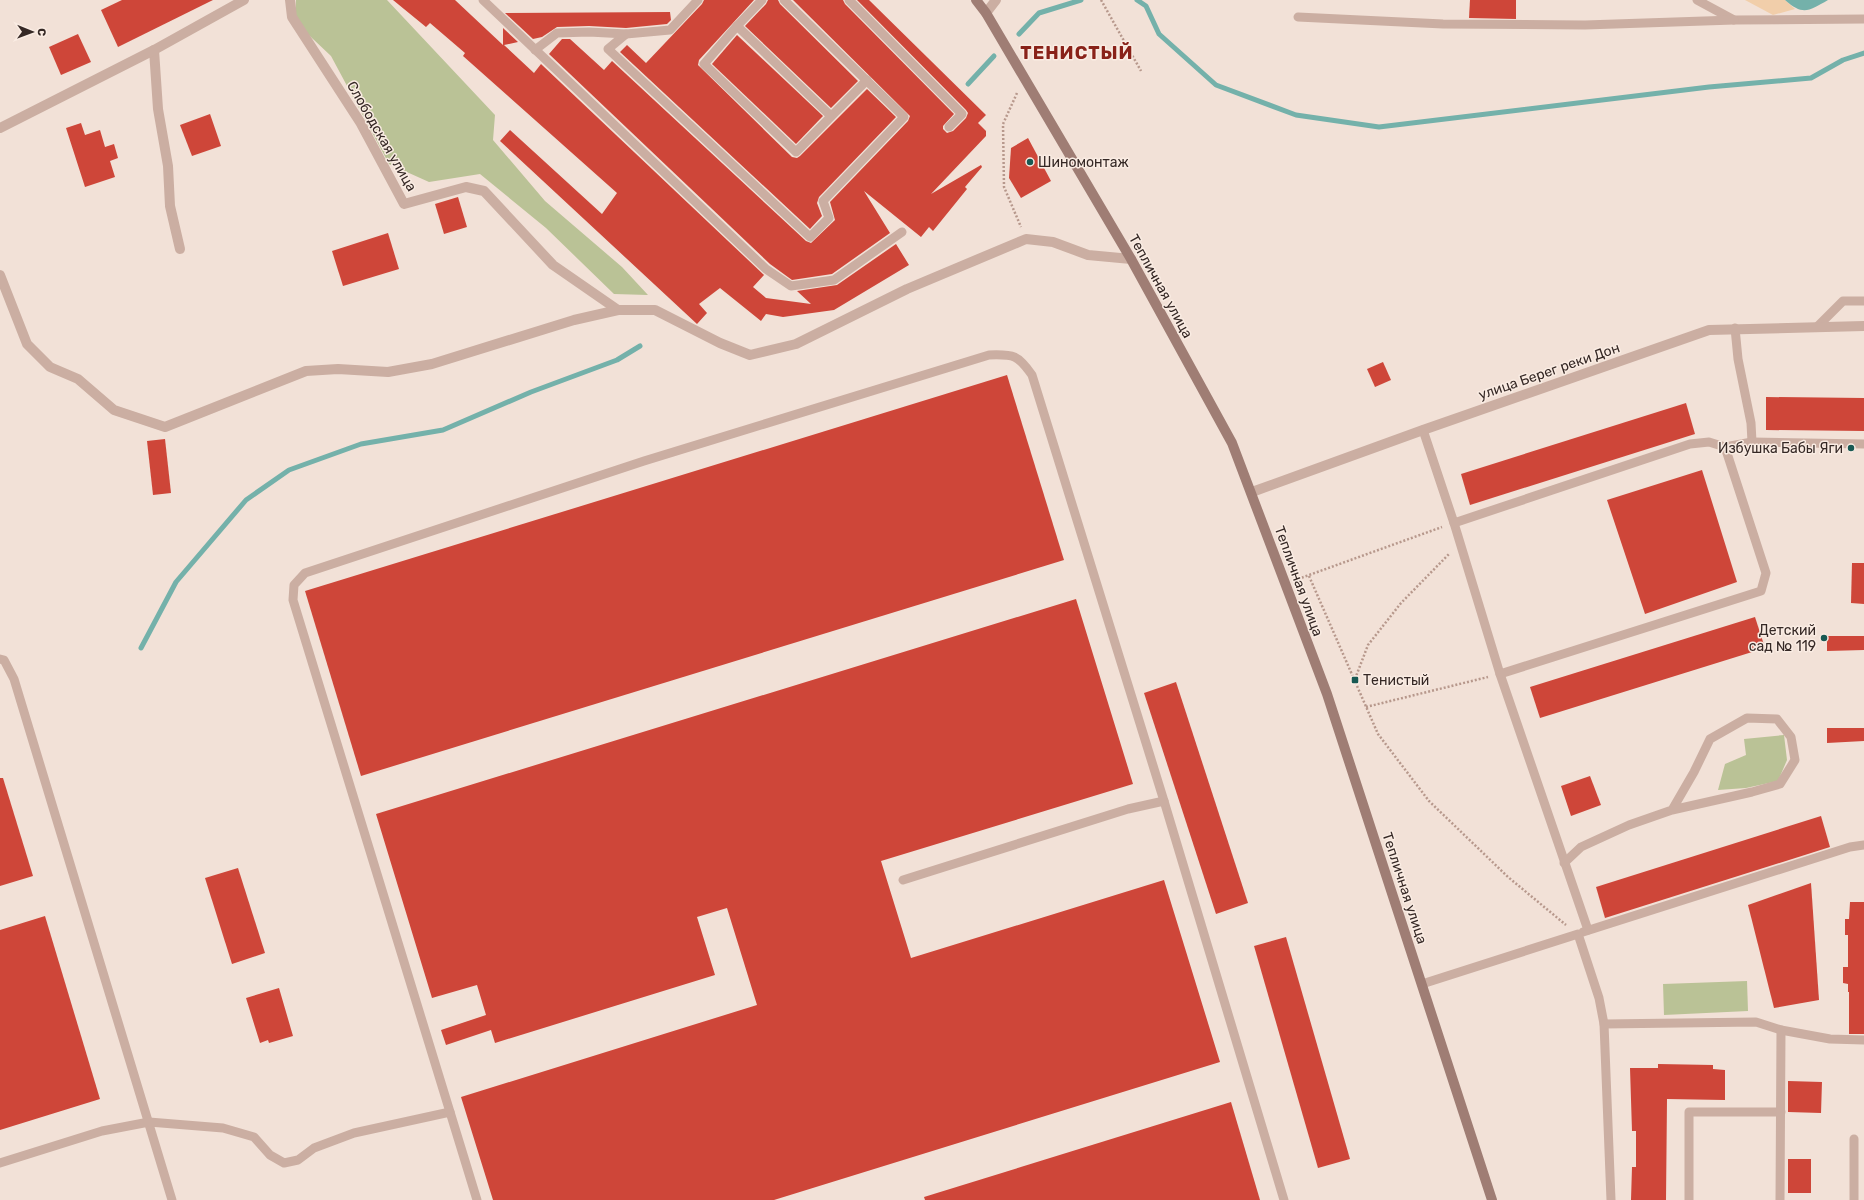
<svg xmlns="http://www.w3.org/2000/svg" width="1864" height="1200" viewBox="0 0 1864 1200" font-family="Rubik,sans-serif">
<style>
.green{fill:#bac296}
.sand{fill:#f1ceaa}
.water{fill:#74b1aa}
.lines{fill:none;stroke-linecap:round;stroke-linejoin:round}
.stream{stroke:#74b1aa;stroke-width:5}
.building{fill:#ce4639}
.path{stroke:#b7988c;stroke-width:2.5;stroke-dasharray:2 2;stroke-linecap:butt}
.lane{stroke:#cbaea2;stroke-width:9}
.street{stroke:#cbaea2;stroke-width:10}
.secondary{stroke:#9f7d74;stroke-width:10}
.poi-dot{fill:#185953;stroke:#faece3;stroke-width:1.5}
.labels{text-anchor:middle;stroke-width:3;stroke-linejoin:round;paint-order:stroke}
.street-label{font-size:14px;fill:#352825;stroke:#faece3}
.poi-label{font-size:14px;fill:#352825;stroke:#faece3;text-anchor:start}
.district-label{font-size:18px;font-weight:bold;letter-spacing:1px;fill:#892219;stroke:#faece3}
</style>
<rect width="100%" height="100%" fill="#f2e1d7"/>
<!-- green -->
<g class="green">
<polygon points="296,0 387,0 495,115 493,140 545,201 622,267 648,295 614,294 546,228 480,174 429,182 389,164 331,56 295,22"/>
<polygon points="1784,735 1787,760 1778,781 1746,788 1718,790 1725,764 1746,755 1744,739"/>
<polygon points="1747,981 1748,1011 1664,1015 1663,984"/>
</g>
<!-- sand -->
<polygon class="sand" points="1745,0 1785,0 1795,9 1773,15"/>
<!-- water -->
<path class="water" d="M1785 0H1828C1809 11 1803 16 1785 0Z"/>
<g class="lines">
<!-- stream -->
<g class="stream">
<polyline points="1137,0 1146,6 1159,34 1216,85 1296,115 1379,127 1709,87 1811,78 1843,60 1864,53"/>
<polyline points="1019,34 1039,13 1081,0"/>
<polyline points="968,84 994,56"/>
<polyline points="141,648 176,582 246,500 289,470 361,444 443,430 531,392 617,360 640,346"/>
</g>
</g>
<!-- building -->
<g class="building">
<polygon points="122,0 213,0 118,47 101,10"/>
<polygon points="393,0 455,0 503,45 503,28 518,42 504,45 534,73 541,64 764,275 753,287 766,298 811,304 797,291 837,285 896,244 909,265 834,310 783,317 766,314 761,321 720,288 699,304 707,313 697,324 500,141 510,130 602,214 617,193 463,56 465,53 430,23 426,27"/>
<polygon points="704,0 754,0 699,60 698,65 792,157 797,158 800,156 867,89 896,117 819,197 817,203 822,216 810,229 620,52 627,45 646,63 702,4"/>
<polygon points="768,0 778,0 780,4 858,81 831,108 745,26 766,4"/>
<polygon points="793,0 843,0 845,4 954,114 943,126 943,129 947,133 953,131 966,118 968,113 966,110 857,0 869,0 986,115 978,123 986,131 986,136 931,194 981,165 982,167 965,187 967,189 933,231 929,227 921,237 864,191 890,233 832,274 792,280 770,264 549,54 562,39 570,39 604,70 612,61 806,241 811,243 835,220 830,202 908,121 910,116"/>
<polygon points="1470,0 1516,0 1516,19 1469,18"/>
<polygon points="670,12 671,20 667,24 626,28 589,26 557,27 542,37 533,39 505,13"/>
<polygon points="78,34 91,62 61,75 49,47"/>
<polygon points="737,35 823,116 796,144 712,64"/>
<polygon points="210,114 221,146 192,156 180,125"/>
<polygon points="81,123 85,135 100,130 105,147 114,144 118,158 110,161 115,177 85,187 66,128"/>
<polygon points="1028,138 1051,181 1021,198 1009,178 1011,148"/>
<polygon points="458,197 467,227 444,234 435,204"/>
<polygon points="388,233 399,269 343,286 332,251"/>
<polygon points="1383,362 1391,380 1375,387 1367,369"/>
<polygon points="1007,375 1064,560 361,776 305,591"/>
<polygon points="1766,397 1864,398 1864,431 1766,430"/>
<polygon points="1686,403 1695,434 1470,505 1461,474"/>
<polygon points="165,439 171,493 153,495 147,441"/>
<polygon points="1702,470 1737,582 1645,614 1607,500"/>
<polygon points="1852,563 1864,563 1864,604 1851,603"/>
<polygon points="1076,599 1133,784 881,861 911,958 1164,880 1220,1062 774,1200 493,1200 461,1097 757,1005 727,908 697,917 715,975 495,1043 491,1030 446,1045 441,1030 486,1015 477,985 432,998 376,814"/>
<polygon points="1755,617 1765,648 1540,718 1530,687"/>
<polygon points="1827,636 1864,636 1864,650 1827,651"/>
<polygon points="1176,682 1248,903 1216,914 1144,693"/>
<polygon points="1827,728 1864,728 1864,741 1827,743"/>
<polygon points="1590,776 1601,805 1571,816 1561,786"/>
<polygon points="0,778 3,778 33,876 0,886"/>
<polygon points="1821,816 1830,847 1605,918 1596,887"/>
<polygon points="238,868 265,953 232,964 205,878"/>
<polygon points="1811,883 1819,1000 1774,1008 1748,905"/>
<polygon points="1850,902 1864,902 1864,1034 1849,1034 1849,992 1848,992 1848,984 1843,983 1843,967 1848,967 1848,935 1845,935 1845,919 1849,919"/>
<polygon points="45,916 100,1099 0,1130 0,930"/>
<polygon points="1286,937 1350,1159 1318,1168 1254,946"/>
<polygon points="279,988 293,1036 269,1043 268,1040 260,1043 246,998"/>
<polygon points="1658,1064 1713,1065 1713,1069 1725,1070 1725,1100 1667,1099 1666,1200 1631,1200 1632,1167 1636,1167 1636,1131 1632,1131 1630,1068 1658,1068"/>
<polygon points="1788,1081 1822,1082 1821,1113 1788,1112"/>
<polygon points="1231,1102 1260,1200 925,1200 924,1197"/>
<rect x="1788" y="1159" width="23" height="34"/>
</g>
<g class="lines">
<!-- path -->
<g class="path">
<polyline points="1101,0 1141,71"/>
<polyline points="1017,93 1003,124 1004,187 1021,227"/>
<polyline points="1309,576 1378,734 1429,801 1508,877 1566,925"/>
<polyline points="1298,579 1442,527"/>
<polyline points="1355,679 1368,645 1401,603 1449,554"/>
<polyline points="1366,707 1488,677"/>
</g>
<!-- lane -->
<g class="lane">
<polyline points="483,0 766,269 791,286 834,280 902,232"/>
<polyline points="849,0 962,114 949,127"/>
<polyline points="1697,0 1734,20 1864,19"/>
<polyline points="1298,17 1443,24 1585,25 1734,20"/>
<polyline points="737,26 762,0"/>
<polyline points="626,34 608,49 810,237 829,218 823,201 904,117 784,0"/>
<polyline points="535,50 557,33 589,32 626,34 670,30 698,0"/>
<polyline points="831,116 737,26 704,64 796,152 867,80"/>
<polyline points="1818,326 1843,301 1864,301"/>
<polyline points="1735,328 1738,359 1751,423 1752,442"/>
<polyline points="1423,430 1454,523 1500,674 1588,930"/>
<polyline points="1454,523 1690,444 1709,442 1725,447 1752,442 1864,444"/>
<polyline points="0,659 4,660 14,679 172,1200"/>
<polyline points="1500,674 1761,591 1766,573 1725,447"/>
<polyline points="1564,863 1581,847 1629,825 1672,810 1752,792 1780,784 1795,760 1791,737 1777,719 1747,718 1710,739 1694,772 1672,810"/>
<polyline points="903,880 1128,809 1164,801"/>
<polyline points="1583,932 1850,847 1864,845"/>
<polyline points="1422,984 1578,934 1599,998 1604,1024 1611,1200"/>
<polyline points="1604,1024 1756,1022 1781,1030 1830,1039 1864,1040"/>
<polyline points="1854,1139 1854,1200"/>
<polyline points="0,1163 102,1131 149,1122 223,1128 254,1137 270,1155 284,1163 298,1160 314,1148 354,1133 450,1112"/>
<path d="M477 1200 293 600 294 585 305 573 644 461 989 355C1014 354 1018 355 1032 375L1164 801 1284 1200"/>
<polyline points="1689,1200 1689,1112 1781,1112"/>
<polyline points="1780,1200 1781,1030"/>
</g>
<!-- street -->
<g class="street">
<polyline points="290,0 292,17 360,122 404,204 466,187 484,191 553,265 618,310"/>
<polyline points="986,13 996,0"/>
<polyline points="154,50 158,109 168,166 170,206 180,249"/>
<polyline points="0,128 154,50 244,0"/>
<polyline points="0,275 27,344 50,367 78,379 114,410 165,427 306,371 338,369 388,372 432,364 574,320 618,310 655,310 720,343 750,355 796,344 907,289 1026,239 1053,242 1088,255 1131,259"/>
<polyline points="1252,492 1423,430 1709,330 1864,326"/>
</g>
<!-- secondary -->
<polyline class="secondary" points="976,0 986,13 1131,259 1232,443 1327,694 1492,1200"/>
</g>
<!-- markers -->
<g class="poi-dot">
<circle cx="1030" cy="162" r="4"/>
<circle cx="1851" cy="448" r="4"/>
<circle cx="1824" cy="638" r="4"/>
<rect x="1351" y="676" width="8" height="8" rx="2"/>
</g>
<g class="labels">
<!-- street labels -->
<g class="street-label">
<text transform="translate(382 136) rotate(60)" y="5">Слободская улица</text>
<text transform="translate(1161 286) rotate(61)" y="5">Тепличная улица</text>
<text transform="translate(1549 371) rotate(-19)" y="5">улица Берег реки Дон</text>
<text transform="translate(1299 581) rotate(70)" y="5">Тепличная улица</text>
<text transform="translate(1405 888) rotate(72)" y="5">Тепличная улица</text>
</g>
<!-- poi labels -->
<g class="poi-label">
<text x="1038" y="167">Шиномонтаж</text>
<text x="1843" y="453" text-anchor="end">Избушка Бабы Яги</text>
<text x="1816" y="635" text-anchor="end">Детский<tspan x="1816" dy="16">сад № 119</tspan></text>
<text x="1363" y="685">Тенистый</text>
</g>
<!-- district labels -->
<g class="district-label">
<text x="1077" y="59">ТЕНИСТЫЙ</text>
</g>
</g>
<!-- north arrow -->
<g transform="translate(32 32) rotate(91)" stroke="#faece3" stroke-width="3" paint-order="stroke">
<path d="M0-3L7 15L0 10L-7 15Z" fill="#352825"/>
<text y="-6" font-size="11" font-weight="bold" text-anchor="middle" fill="#352825">С</text>
</g>
</svg>
